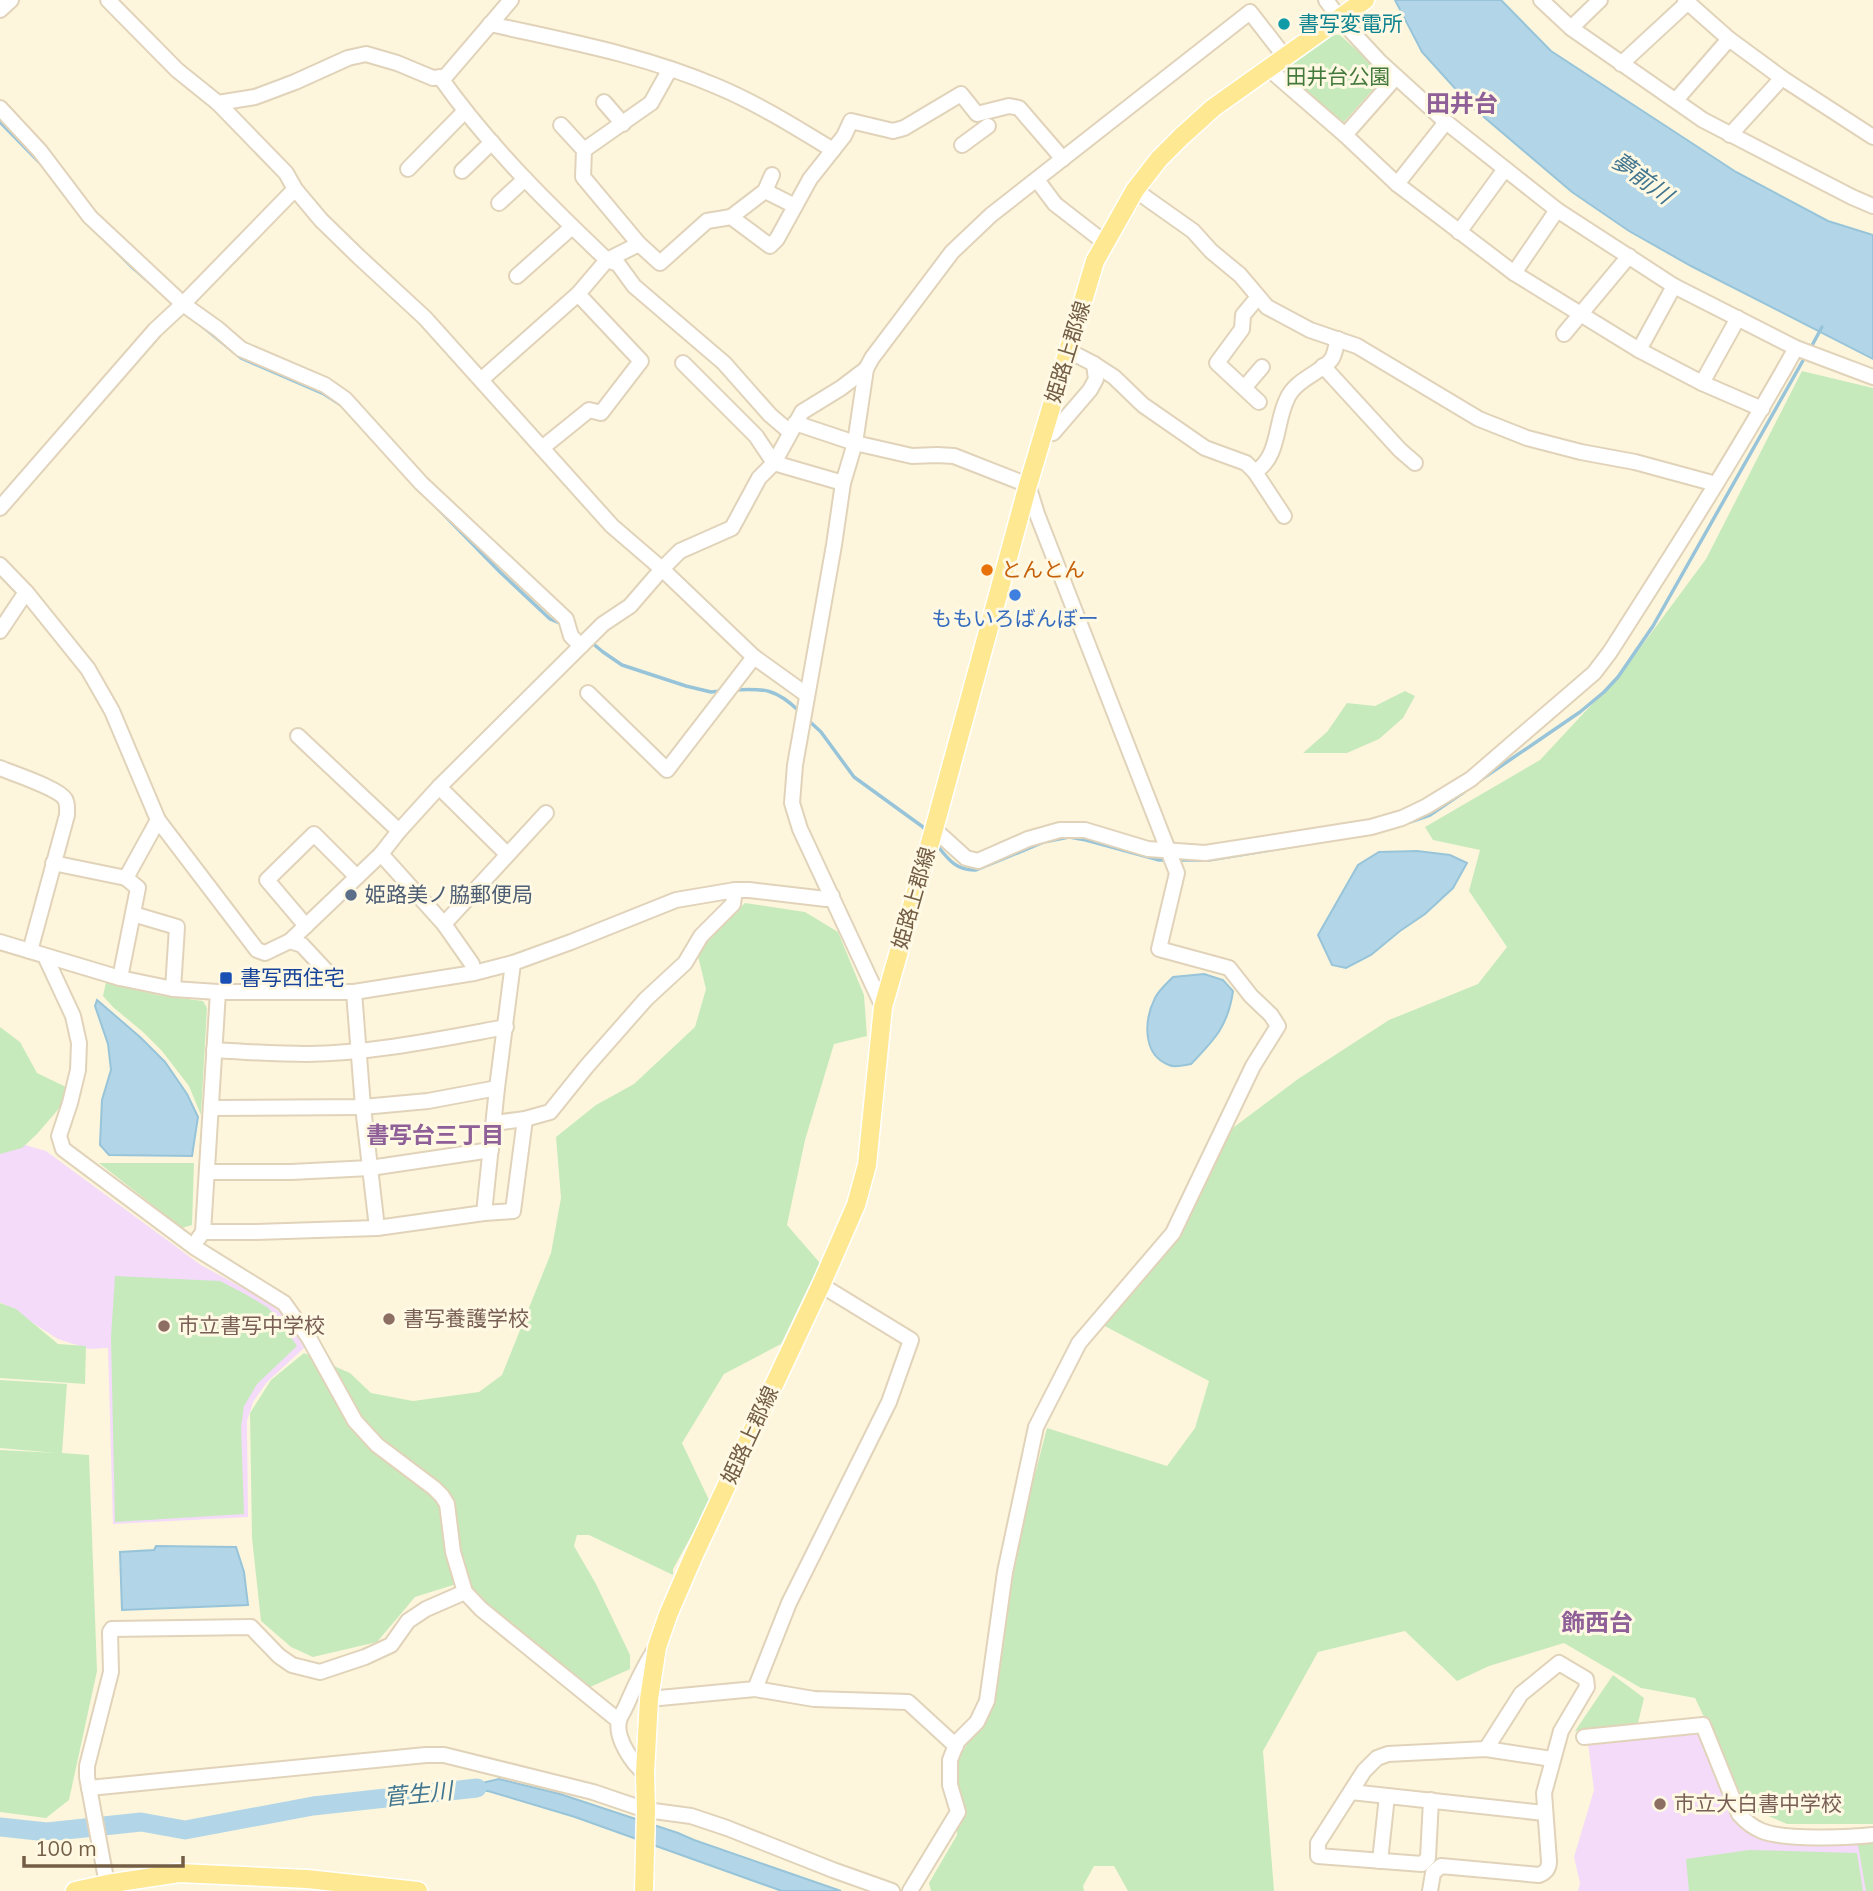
<svg xmlns="http://www.w3.org/2000/svg" width="1873" height="1891" viewBox="0 0 1873 1891" font-family="Mulish,'Noto Sans JP',sans-serif">
<style>
.education{fill:#f3dbf9}
.green{fill:#c7eabc}
.water{fill:#b2d6e7;stroke:#98c4d9;stroke-width:2}
.lines{fill:none;stroke-linecap:round;stroke-linejoin:round}
.stream{stroke:#98c4d9;stroke-width:3.5}
.river{stroke:#b2d6e7;stroke-width:19}
.minor-casing{stroke:#e1d3ba;stroke-width:18}
.major-casing{stroke:#fff;stroke-width:21}
.minor{stroke:#fff;stroke-width:14}
.major{stroke:#ffe892;stroke-width:18}
.culture-dot{fill:#0f9aa8;stroke:#fff9e4;stroke-width:2.5}
.food-dot{fill:#e8710a;stroke:#fff9e4;stroke-width:2.5}
.shop-dot{fill:#3f7fe0;stroke:#fff9e4;stroke-width:2.5}
.service-dot{fill:#5c6f8a;stroke:#fff9e4;stroke-width:2.5}
.transit-dot{fill:#1a4fb4;stroke:#fff9e4;stroke-width:2.5}
.education-dot{fill:#8d6e63;stroke:#fff9e4;stroke-width:2.5}
.labels{text-anchor:middle;stroke-width:6;stroke-linejoin:round;paint-order:stroke}
.culture-label{font-size:21px;fill:#0d838f;stroke:#fff9e4;text-anchor:start}
.park-label{font-size:21px;fill:#457a3d;stroke:#fff9e4}
.street-label{font-size:21px;fill:#735d45;stroke:#fff9e4}
.food-label{font-size:21px;fill:#c56008;stroke:#fff9e4;text-anchor:start}
.shop-label{font-size:21px;fill:#366cbe;stroke:#fff9e4}
.service-label{font-size:21px;fill:#4e5e75;stroke:#fff9e4;text-anchor:start}
.transit-label{font-size:21px;fill:#164399;stroke:#fff9e4;text-anchor:start}
.education-label{font-size:21px;fill:#785e54;stroke:#fff9e4;text-anchor:start}
.water-label{font-size:23px;font-style:italic;fill:#41758f;stroke:#fff9e4}
.neighbourhood-label{font-size:23px;font-weight:bold;fill:#8e6097;stroke:#fff9e4}
.quarter-label{font-size:24px;font-weight:bold;fill:#8e6097;stroke:#fff9e4}
</style>
<rect width="100%" height="100%" fill="#fdf6dd"/>
<!-- education -->
<g class="education">
<polygon points="18,1143 46,1151 201,1265 265,1300 281,1313 305,1347 267,1382 253,1402 247,1421 248,1517 113,1524 108,1348 89,1349 58,1339 0,1302 0,1150"/>
<polygon points="1700,1733 1750,1832 1873,1840 1873,1891 1578,1891 1580,1883 1574,1857 1594,1790 1588,1743"/>
</g>
<!-- green -->
<g class="green">
<polygon points="1331,34 1340,35 1385,76 1344,122 1338,120 1286,75 1286,66"/>
<polygon points="1802,371 1873,388 1873,1824 1787,1824 1747,1807 1695,1698 1641,1688 1564,1643 1489,1666 1457,1681 1405,1631 1318,1652 1263,1751 1274,1891 1128,1891 1114,1866 1094,1866 1083,1886 1084,1891 931,1891 929,1883 957,1835 958,1759 994,1699 1016,1547 1047,1428 1167,1466 1195,1428 1209,1381 1099,1323 1178,1225 1206,1148 1298,1079 1389,1020 1478,984 1507,947 1469,891 1480,850 1433,840 1425,827 1540,760 1623,671 1706,559"/>
<polygon points="1405,691 1415,696 1403,718 1379,739 1347,753 1303,753 1327,732 1347,703 1375,706"/>
<polygon points="745,903 805,912 838,932 864,995 867,1036 834,1044 805,1140 787,1225 820,1263 781,1344 724,1374 682,1443 710,1502 673,1569 673,1575 589,1535 577,1535 574,1546 596,1584 630,1655 630,1669 588,1688 481,1602 466,1581 415,1597 377,1642 313,1657 291,1647 261,1621 252,1538 250,1413 271,1380 304,1353 350,1373 371,1393 413,1401 479,1392 502,1375 551,1253 561,1198 556,1137 596,1105 634,1084 695,1027 706,989 696,948"/>
<polygon points="106,982 157,995 203,1001 207,1008 201,1115 189,1086 162,1051 143,1032 113,1007 103,996"/>
<polygon points="0,1027 20,1042 37,1073 66,1087 62,1105 37,1134 22,1148 0,1154"/>
<polygon points="99,1163 194,1163 192,1225 182,1228"/>
<polygon points="115,1276 220,1281 245,1294 267,1307 276,1316 297,1346 257,1384 244,1406 241,1427 244,1514 115,1522 111,1337"/>
<polygon points="0,1303 16,1309 58,1344 86,1346 85,1384 0,1378"/>
<polygon points="0,1380 67,1384 62,1453 89,1455 97,1671 69,1800 46,1818 0,1812 0,1450 56,1453 0,1448"/>
<polygon points="1613,1675 1644,1698 1638,1723 1575,1731"/>
<polygon points="1873,1842 1873,1891 1866,1891 1858,1845"/>
<polygon points="1749,1850 1857,1853 1863,1891 1689,1891 1686,1859"/>
</g>
<!-- water -->
<g class="water">
<polygon points="1395,0 1501,0 1551,51 1736,172 1828,221 1873,235 1873,359 1691,266 1629,231 1572,192 1471,106 1422,52"/>
<polygon points="1417,851 1450,855 1467,863 1453,888 1425,914 1400,931 1371,955 1346,968 1332,965 1318,935 1358,865 1379,852"/>
<path d="M1204 974 1223 980 1233 991C1228 1026 1215 1039 1191 1064 1185 1065 1175 1068 1169 1065 1142 1055 1144 1020 1155 998 1159 990 1167 983 1173 977Z"/>
<polygon points="97,1000 140,1037 165,1062 187,1094 198,1117 192,1156 109,1155 100,1145 102,1100 111,1070 108,1044 95,1006"/>
<polygon points="156,1546 236,1547 244,1572 248,1605 122,1610 120,1552 154,1550"/>
<polygon points="499,1779 560,1794 678,1833 694,1840 841,1891 782,1891 575,1817 488,1791 452,1790"/>
</g>
<g class="lines">
<!-- stream -->
<g class="stream">
<polyline points="0,122 45,168"/>
<polyline points="113,248 133,268 156,288"/>
<polyline points="197,322 241,358 324,394 341,405"/>
<polyline points="1809,351 1822,327"/>
<polyline points="405,475 500,572 550,619 564,625"/>
<polyline points="591,642 603,652 622,665 686,686 711,692 722,691"/>
<path d="M733 690C765 688 776 689 799 711"/>
<polyline points="807,719 821,732 854,777 923,827 927,833"/>
<polyline points="1479,781 1580,712 1604,692 1618,677 1653,626 1805,357"/>
<polyline points="1410,822 1430,815 1464,792"/>
<path d="M936 844C948 859 956 871 976 870L1044 842 1069 837 1086 840 1159 860H1168"/>
<polyline points="1176,860 1209,860 1331,840"/>
</g>
<!-- river -->
<polyline class="river" points="0,1827 47,1832 141,1822 185,1830 313,1806 477,1788"/>
<!-- minor casing -->
<g class="minor-casing">
<g id="minor">
<polyline points="108,0 177,70 218,103 286,173 295,189 321,220 359,257 425,318 612,526 662,569 754,657 807,695"/>
<polyline points="1326,0 1340,19 1380,62 1446,122 1557,210 1674,286 1796,348 1873,377"/>
<polyline points="1541,0 1571,28 1703,120 1852,197 1873,206"/>
<polyline points="1685,0 1729,39 1782,78 1873,137"/>
<polyline points="0,10 11,0"/>
<path d="M490 24C566 41 644 55 716 86 757 103 795 127 833 150"/>
<polyline points="1571,28 1600,0"/>
<polyline points="1621,64 1687,3"/>
<polyline points="1269,69 1345,135 1397,184 1514,273 1639,350 1702,383 1762,409"/>
<path d="M440 77C488 145 547 203 607 260L618 264 634 286 724 363 770 415 790 432"/>
<polyline points="1676,100 1729,39"/>
<polyline points="604,102 623,124"/>
<polyline points="218,103 255,97 295,82 348,58 366,54 397,63 433,78 445,77 511,0"/>
<polyline points="0,108 40,151 90,217 183,304 218,329 241,349 325,385 345,399 421,483 566,619 571,636 581,646"/>
<polyline points="561,125 584,150 583,177 639,244 660,263 707,221 731,217 770,246 777,239 810,179 844,136 851,121 893,131 904,128 961,94 977,114 1009,106 1019,108 1063,159"/>
<polyline points="1345,135 1396,77"/>
<polyline points="1730,135 1782,78"/>
<polyline points="962,145 988,126"/>
<polyline points="584,150 651,103 670,69"/>
<polyline points="408,169 464,112"/>
<polyline points="462,171 492,142"/>
<polyline points="1037,180 1055,204 1104,242"/>
<polyline points="1397,184 1446,122"/>
<polyline points="1135,190 1193,231 1211,251 1240,275 1267,307 1310,330 1357,346 1479,419 1527,438 1581,452 1635,462 1716,484"/>
<polyline points="765,191 795,206"/>
<polyline points="499,203 525,179"/>
<polyline points="731,217 765,191 772,175"/>
<polyline points="1459,232 1505,169"/>
<polyline points="1514,273 1557,210"/>
<polyline points="517,276 572,227"/>
<polyline points="1258,297 1243,315 1242,329 1217,363 1259,402"/>
<polyline points="1564,334 1629,256"/>
<polyline points="1639,350 1674,286"/>
<polyline points="1069,351 1094,364 1114,377 1143,405 1205,448 1246,463 1255,472"/>
<polyline points="683,363 756,436 774,463 843,483"/>
<polyline points="1323,366 1400,450 1415,463"/>
<polyline points="482,379 578,294 607,260 639,244"/>
<polyline points="1702,383 1738,318"/>
<polyline points="1244,388 1262,367"/>
<polyline points="795,423 855,443 912,456 937,455 954,456 1028,485 1037,514 1177,873 1159,949 1229,968 1251,996 1271,1015 1278,1026 1253,1066 1173,1233 1079,1343 1036,1427 1005,1572 987,1701 977,1722 957,1742 950,1760 950,1785 958,1812 910,1891"/>
<polyline points="1044,434 1053,433 1090,390 1096,379 1094,364"/>
<polyline points="542,448 589,410 601,413 641,361 578,294"/>
<polyline points="0,508 155,330 183,304 295,189"/>
<path d="M1284 516 1255 472C1280 456 1275 423 1287 399 1295 380 1320 373 1331 360 1335 355 1336 345 1338 339"/>
<polyline points="0,565 26,592 88,669 112,711 158,820 257,950 265,953 290,941 381,854 399,831 439,787 603,624 630,606 662,569 680,551 732,528 759,478 774,463 802,412 841,388 866,369"/>
<polyline points="0,631 26,592"/>
<polyline points="588,693 667,770 754,657"/>
<polyline points="298,736 399,831"/>
<path d="M0 768C14 774 58 788 65 799 68 804 67 809 67 815L30 951"/>
<polyline points="439,787 507,854"/>
<path d="M934 829 966 858 978 861 1028 839 1060 830H1085L1148 849 1205 853 1371 827 1402 818 1427 806 1471 779 1594 673 1610 652C1674 552 1738 452 1796 348"/>
<polyline points="381,854 444,924 472,964 474,973"/>
<polyline points="53,863 126,878 138,888 120,978"/>
<polyline points="126,878 158,820"/>
<polyline points="133,914 177,927 173,989"/>
<polyline points="444,924 546,813"/>
<polyline points="306,926 267,880 314,834 357,877"/>
<polyline points="290,941 302,945 330,975 329,992"/>
<polyline points="0,942 120,978 173,989 218,992 354,992 474,973 513,963 571,942 676,900 735,890 749,890 826,899 832,896"/>
<polyline points="45,956 73,1016 79,1043 78,1070 70,1103 59,1136 63,1149 194,1247 284,1303 309,1338 355,1421 377,1445 434,1488 442,1496 447,1504 453,1552 465,1592 481,1609 619,1721"/>
<polyline points="354,992 363,1107 377,1228"/>
<polyline points="883,1007 800,829 792,803 795,765 834,545 843,483 855,443 866,369 872,358 952,252 991,215 1250,12 1285,57"/>
<path d="M214 1050C245 1052 276 1054 307 1054 374 1053 440 1039 506 1027"/>
<polyline points="211,1108 363,1107 428,1101 497,1088"/>
<polyline points="494,1123 525,1119 550,1112 587,1066 646,999 685,963 701,936 733,904 735,890"/>
<polyline points="207,1172 291,1172 370,1168 491,1150"/>
<polyline points="484,1213 513,1211 525,1119"/>
<polyline points="203,1232 256,1232 377,1228 484,1213 497,1088 513,963"/>
<polyline points="198,1239 203,1232 218,992"/>
<polyline points="755,1689 814,1699 908,1702 956,1746"/>
<polyline points="649,1699 755,1689 789,1603 889,1402 911,1340 821,1285"/>
<path d="M1584 1737 1703 1725 1739 1814C1746 1822 1752 1827 1762 1831 1784 1840 1848 1838 1873 1835"/>
<path d="M645 1773C632 1764 615 1737 619 1721 620 1716 624 1711 626 1706 635 1686 643 1667 656 1648"/>
<polyline points="89,1788 426,1755 444,1755 593,1792 646,1810 691,1816 727,1828 833,1870 892,1891"/>
<polyline points="1351,1792 1544,1813"/>
<polyline points="1431,1800 1428,1858 1422,1864 1318,1856 1318,1843 1364,1771 1377,1758 1388,1754 1486,1749 1552,1759"/>
<polyline points="1380,1861 1387,1796"/>
<polyline points="107,1884 87,1777 87,1766 111,1672 110,1632 112,1629 251,1627 279,1656 292,1665 320,1672 365,1657 391,1645 408,1621 426,1609 465,1592"/>
<path d="M1430 1891 1433 1873 1441 1866 1539 1875C1547 1872 1549 1868 1549 1861L1544 1793 1561 1731 1587 1687 1586 1679 1559 1663 1521 1694 1486 1749"/>
</g>
</g>
<!-- major casing -->
<g class="major-casing">
<g id="major">
<polyline points="75,1891 107,1884 179,1873 307,1879 418,1891"/>
<polyline points="644,1891 646,1810 645,1773 649,1699 657,1647 668,1615 694,1555 821,1285 856,1205 867,1165 883,1007 934,829 1028,485 1095,261 1135,190 1159,159 1181,137 1213,108 1365,0"/>
</g>
</g>
<!-- minor -->
<use href="#minor" class="minor"/>
<!-- major -->
<use href="#major" class="major"/>
</g>
<!-- markers -->
<circle class="culture-dot" cx="1284" cy="24" r="7"/>
<circle class="food-dot" cx="987" cy="570" r="7"/>
<circle class="shop-dot" cx="1015" cy="595" r="7"/>
<circle class="service-dot" cx="351" cy="895" r="7"/>
<rect class="transit-dot" x="219" y="971" width="14" height="14" rx="3.5"/>
<g class="education-dot">
<circle cx="389" cy="1319" r="7"/>
<circle cx="164" cy="1326" r="7"/>
<circle cx="1660" cy="1804" r="7"/>
</g>
<g class="labels">
<!-- culture labels -->
<g class="culture-label">
<text x="1298" y="31">書写変電所</text>
</g>
<!-- park labels -->
<g class="park-label">
<text x="1338" y="84">田井台公園</text>
</g>
<!-- street labels -->
<g class="street-label">
<text transform="translate(1068 352) rotate(-73)" y="7">姫路上郡線</text>
<text transform="translate(914 898) rotate(-74)" y="7">姫路上郡線</text>
<text transform="translate(750 1435) rotate(-65)" y="7">姫路上郡線</text>
</g>
<!-- food labels -->
<g class="food-label">
<text x="1001" y="577">とんとん</text>
</g>
<!-- shop labels -->
<g class="shop-label">
<text x="1015" y="626">ももいろばんぼー</text>
</g>
<!-- service labels -->
<g class="service-label">
<text x="365" y="902">姫路美ノ脇郵便局</text>
</g>
<!-- transit labels -->
<g class="transit-label">
<text x="240" y="985">書写西住宅</text>
</g>
<!-- education labels -->
<g class="education-label">
<text x="403" y="1326">書写養護学校</text>
<text x="178" y="1333">市立書写中学校</text>
<text x="1674" y="1811">市立大白書中学校</text>
</g>
<!-- water labels -->
<g class="water-label">
<text transform="translate(1642 178) rotate(36)" y="8">夢前川</text>
<text transform="translate(418 1794) rotate(-6)" y="8">菅生川</text>
</g>
<!-- neighbourhood labels -->
<g class="neighbourhood-label">
<text x="435" y="1143">書写台三丁目</text>
</g>
<!-- quarter labels -->
<g class="quarter-label">
<text x="1462" y="112">田井台</text>
<text x="1597" y="1631">飾西台</text>
</g>
</g>
<!-- scale -->
<path d="M24 1856v10h159v-10" fill="none" stroke="#735d45" stroke-width="3.5"/>
<text x="35" y="1856" font-size="21" fill="#735d45" stroke="#fff9e4" stroke-width="5" paint-order="stroke">100 m</text>
</svg>
